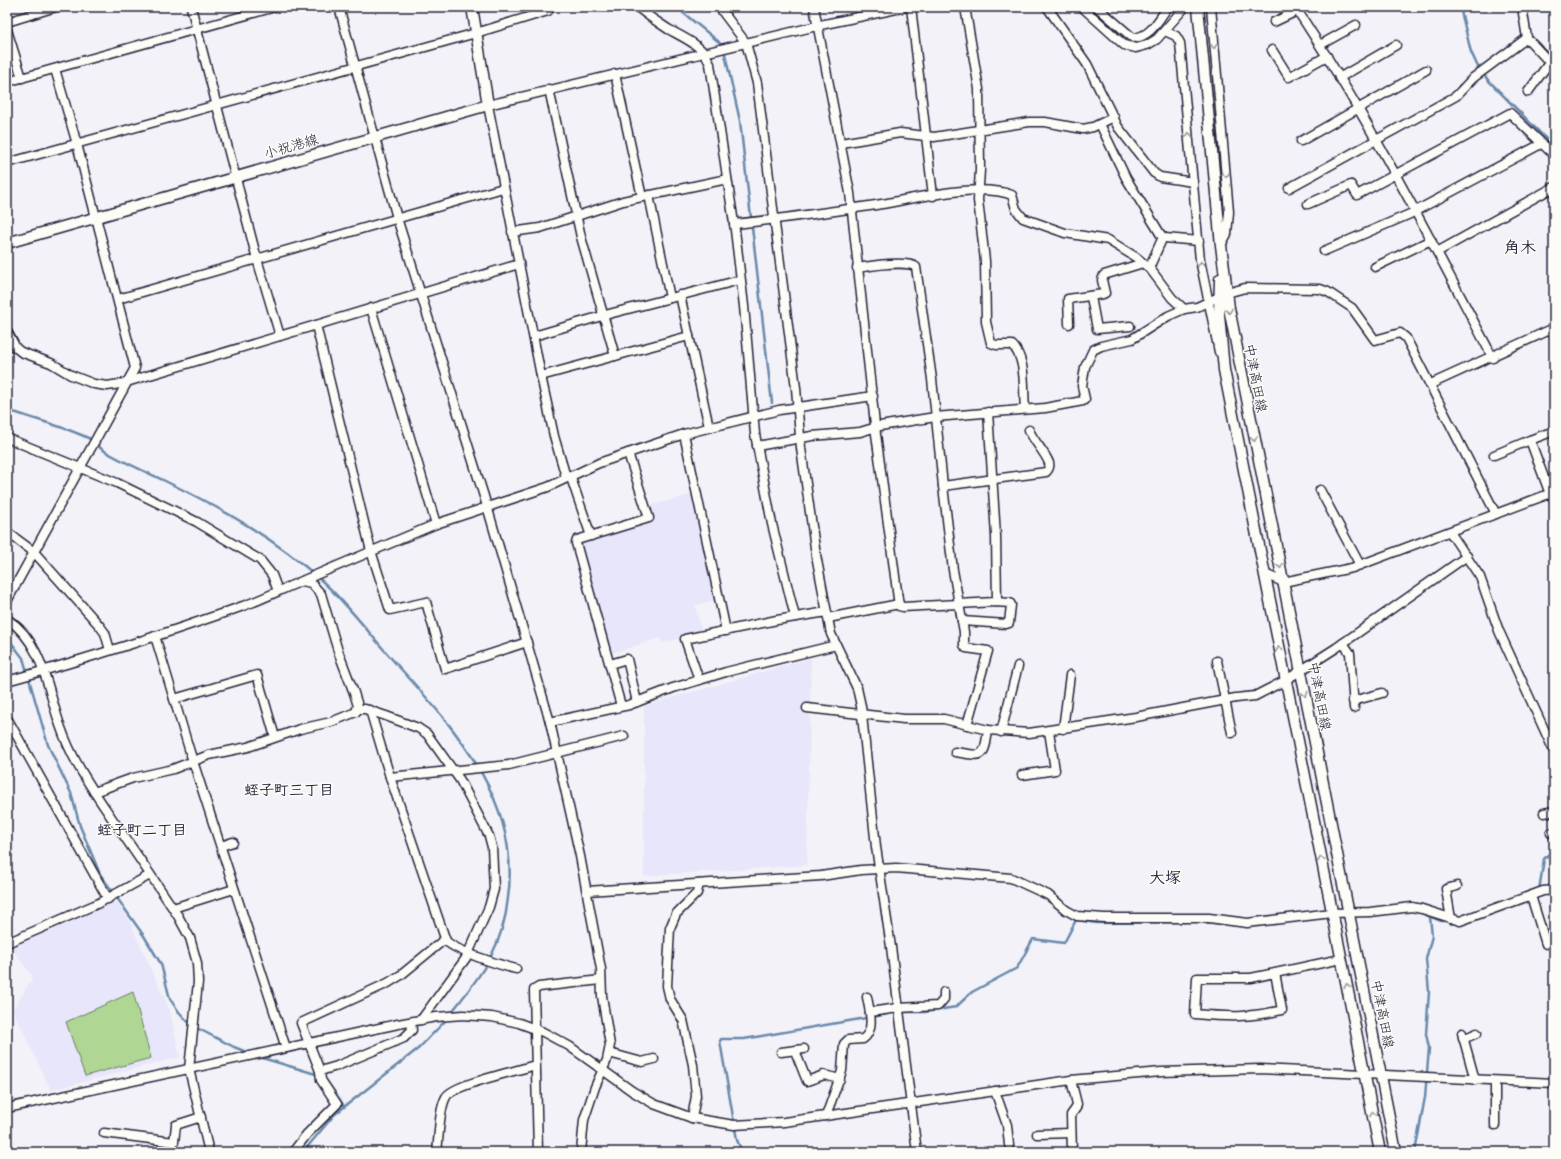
<svg xmlns="http://www.w3.org/2000/svg" width="1561" height="1159" viewBox="0 0 1561 1159" font-family="Dekko,'Klee One',sans-serif">
<style>
.built{fill:#e7e6fa}
.green{fill:#afd793;stroke:#687c67}
.lines{fill:none;stroke-linecap:round;stroke-linejoin:round}
.stream{stroke:#6989ab;stroke-width:2.5}
.minor-casing{stroke:#22223b;stroke-width:11}
.major-casing{stroke:#22223b;stroke-width:13}
.minor{stroke:#fdfcf7;stroke-width:8}
.major{stroke:#fdfcf7;stroke-width:10}
.oneway{stroke:#9a9aa2}
.labels{text-anchor:middle;stroke-width:3;stroke-linejoin:round;paint-order:stroke}
.street-label{font-size:14px;fill:#22223b;stroke:#fdfcf7}
.neighbourhood-label{font-size:15px;font-weight:bold;fill:#22223b;stroke:#fdfcf7}
.quarter-label{font-size:16px;font-weight:bold;fill:#22223b;stroke:#fdfcf7}
</style>
<rect width="100%" height="100%" fill="#f3f2f8"/>
<filter id="ink" filterUnits="userSpaceOnUse"><feTurbulence type="fractalNoise" baseFrequency=".025" numOctaves="2"/><feDisplacementMap in="SourceGraphic" scale="8" xChannelSelector="R" yChannelSelector="G"/><feConvolveMatrix kernelMatrix="1 2 1 2 8 2 1 2 1" color-interpolation-filters="sRGB"/></filter>
<g filter="url(#ink)">
<!-- built -->
<g class="built">
<polygon points="694,494 716,600 695,605 702,633 662,643 660,638 610,654 580,543 652,521 648,506"/>
<polygon points="811,658 807,865 644,876 644,706"/>
<polygon points="115,902 123,907 170,1011 180,1057 51,1090 13,1010 33,977 11,947"/>
</g>
<!-- green -->
<polygon class="green" points="133,992 151,1058 85,1076 66,1022"/>
<g class="lines">
<!-- stream -->
<g class="stream">
<polyline points="676,7 719,42 725,54 740,121 772,403"/>
<polyline points="1460,7 1471,52 1478,67 1488,80 1554,147"/>
<polyline points="1478,7 1554,11"/>
<path d="M7 411 17 413C40 421 64 427 86 437 93 439 97 446 103 450 122 462 145 471 165 481 221 508 276 539 322 581 351 607 373 639 400 668 459 733 521 804 508 898 506 918 500 939 491 956 481 976 465 995 451 1013"/>
<polyline points="7,637 23,658 48,745 71,793 80,826 100,874 144,936 161,964 170,999 179,1012 191,1025"/>
<polyline points="1539,890 1544,859 1554,849"/>
<polyline points="1424,914 1441,921 1450,921"/>
<polyline points="1335,917 1346,917"/>
<polyline points="1204,922 1233,925"/>
<polyline points="1248,926 1277,923"/>
<polyline points="904,1012 925,1012 956,1007 972,992 1017,968 1033,939 1064,943 1076,920 1097,923 1185,922"/>
<polyline points="873,1017 892,1013"/>
<polyline points="195,1027 234,1047 249,1053"/>
<polyline points="259,1057 319,1075"/>
<polyline points="326,1080 344,1106"/>
<polyline points="303,1152 334,1115 419,1048 447,1019"/>
<polyline points="742,1152 737,1140 720,1041 721,1039 744,1039 866,1018"/>
<polyline points="1415,1152 1425,1097 1429,1048 1426,1034 1429,992 1426,959 1432,936 1430,917"/>
</g>
<!-- minor casing -->
<g class="minor-casing">
<g id="minor">
<polyline points="191,7 257,259 280,336"/>
<polyline points="339,7 397,218 487,506 550,722 580,856 601,969 602,996 610,1045 607,1060 595,1087 584,1120 581,1152"/>
<path d="M637 7C647 15 657 22 668 29 684 38 703 45 710 64L735 230 744 306 755 434 772 524 795 617"/>
<polyline points="719,7 746,43 757,83 796,388 801,448 816,555 831,634 857,688 861,706 876,847 891,947 917,1152"/>
<polyline points="814,7 850,193 876,434 899,606 903,607 995,602 1010,603 1011,605 1009,623 1006,624 962,621"/>
<polyline points="911,7 933,196"/>
<path d="M965 7 979 89 980 170 978 200 985 261 986 322 991 343 996 345H1012C1027 359 1023 390 1025 409"/>
<polyline points="1047,7 1087,64 1118,127 1154,173 1160,177 1193,182"/>
<polyline points="1082,7 1124,45 1136,48 1147,45 1157,39 1185,7"/>
<path d="M1097 7 1133 38C1151 37 1158 20 1168 7"/>
<polyline points="1211,7 1229,212 1227,234 1221,245"/>
<path d="M1295 7C1369 118 1430 239 1493 358"/>
<polyline points="1522,7 1527,38 1554,67"/>
<polyline points="7,22 56,7"/>
<polyline points="1274,22 1297,11"/>
<polyline points="7,30 22,78"/>
<polyline points="1165,31 1176,36 1180,43 1200,260 1219,352"/>
<polyline points="1320,45 1356,25"/>
<polyline points="1272,50 1289,77 1327,56"/>
<polyline points="615,74 642,197"/>
<polyline points="1339,78 1396,45"/>
<polyline points="7,82 275,7"/>
<polyline points="549,89 581,237 615,356"/>
<polyline points="1528,92 1549,63"/>
<polyline points="1100,124 1126,178 1161,235 1165,238 1199,241"/>
<polyline points="1301,141 1426,70"/>
<polyline points="841,143 900,133 934,137 1029,122 1045,122 1083,129 1093,127 1114,117"/>
<polyline points="7,163 476,33 548,11 547,7"/>
<polyline points="1289,188 1456,96 1473,78 1527,38"/>
<polyline points="649,195 670,298"/>
<polyline points="1308,204 1351,185 1357,195 1510,113 1554,155"/>
<path d="M734 224C781 219 829 212 876 205 913 199 979 182 1012 195L1016 209 1023 218 1065 233 1108 240 1137 258 1151 270 1172 298 1184 309 1197 307 1227 293 1245 288 1320 289 1328 292 1352 308 1375 340 1400 333 1406 338 1496 514"/>
<polyline points="512,232 540,228 623,201 727,179"/>
<polyline points="1324,251 1410,214 1541,144"/>
<polyline points="1437,252 1554,187"/>
<polyline points="1375,267 1431,240"/>
<path d="M857 268C869 266 907 260 916 267L932 379 943 486 953 570 964 632V645L966 648 988 651 967 725"/>
<polyline points="1149,268 1163,237"/>
<polyline points="680,295 709,427"/>
<polyline points="1091,297 1097,329 1130,326"/>
<polyline points="118,299 503,188"/>
<polyline points="371,308 436,524"/>
<polyline points="1069,324 1068,299 1103,294 1105,293 1102,280 1104,275 1143,263"/>
<polyline points="316,325 371,551 390,610 426,602 445,669 527,642"/>
<polyline points="7,331 16,348 21,352 51,363 71,375 94,384 107,386 120,384 519,264"/>
<polyline points="534,336 605,315 740,280"/>
<polyline points="541,376 689,336"/>
<polyline points="1431,384 1554,328"/>
<polyline points="988,412 996,536 997,602"/>
<polyline points="684,434 726,631"/>
<polyline points="7,438 117,483 197,522 260,560 272,575 278,591"/>
<polyline points="757,446 812,436 860,432 880,426 935,417 1045,408 1083,401 1085,399 1082,386 1085,367 1093,350 1101,346 1132,339 1168,316 1184,309"/>
<polyline points="1494,455 1530,440"/>
<polyline points="570,475 591,536"/>
<polyline points="566,477 554,436 541,376 488,105 825,24 906,7"/>
<path d="M943 486 1046 472C1049 469 1050 467 1049 463 1045 452 1034 442 1029 430"/>
<polyline points="1320,490 1360,565"/>
<polyline points="1550,494 1530,440 1554,431"/>
<polyline points="7,532 34,552 99,625 105,633 110,650"/>
<polyline points="1450,532 1480,577 1499,631 1554,751"/>
<polyline points="1265,574 1283,582 1352,568 1554,492"/>
<polyline points="304,580 436,524 548,487 599,463 684,434 779,410 873,396"/>
<polyline points="7,601 135,368 77,144 55,69"/>
<polyline points="828,618 899,604"/>
<path d="M7 619C43 642 47 688 60 725 72 761 93 790 113 820 135 852 157 884 178 916L190 938 197 963 198 982 189 1069 209 1152"/>
<polyline points="155,636 190,752 286,1048"/>
<polyline points="1343,643 1350,653 1354,708"/>
<polyline points="1217,661 1232,733"/>
<polyline points="610,664 627,659 637,702"/>
<polyline points="699,680 685,639 777,620 827,612"/>
<path d="M7 681C86 659 166 634 243 606 263 599 282 589 302 581L311 583 321 594 338 651 354 693 358 706 356 712 331 722 300 729 248 747 209 755 173 769 133 778 94 792"/>
<polyline points="174,699 257,675 275,737"/>
<polyline points="1353,701 1382,693"/>
<polyline points="621,706 576,543 577,540 649,518 628,453"/>
<polyline points="807,708 904,719 944,719 988,730 1029,733 1136,717 1236,698 1255,696 1286,680 1336,648 1467,556"/>
<polyline points="357,709 365,709 386,716 418,728 427,734 460,780 489,836 492,847 494,889 489,907 466,958 421,1020"/>
<path d="M370 710 390 777 446 941C458 952 500 965 516 969"/>
<polyline points="7,718 108,899"/>
<polyline points="550,722 629,705 673,688 726,672 836,645"/>
<polyline points="1063,729 1070,675"/>
<polyline points="1001,732 1018,666"/>
<path d="M955 752C983 756 984 760 988 730"/>
<polyline points="1022,775 1055,770 1049,731"/>
<polyline points="390,777 509,765 624,736"/>
<polyline points="1544,813 1554,811"/>
<polyline points="1551,833 1554,832"/>
<polyline points="221,846 233,842"/>
<polyline points="587,891 821,876 861,870 896,868 1011,878 1048,895 1066,910 1077,916 1104,918 1209,918 1247,923 1332,913 1370,912 1412,907 1422,909 1460,921 1543,891 1554,890"/>
<polyline points="1531,896 1546,944"/>
<polyline points="173,908 234,889"/>
<polyline points="1451,919 1446,889 1457,886"/>
<polyline points="7,943 99,903 150,875"/>
<path d="M1275 973 1282 1010C1251 1018 1227 1017 1195 1014L1197 978H1251L1341 959"/>
<polyline points="870,1012 898,1008 938,1006 944,999 944,992"/>
<polyline points="1462,1033 1475,1080"/>
<polyline points="1463,1039 1477,1033"/>
<polyline points="795,1051 807,1081 824,1075 840,1079"/>
<polyline points="781,1052 804,1049"/>
<polyline points="609,1053 642,1062 654,1059"/>
<polyline points="320,1071 337,1066 404,1038 412,1030 411,1022"/>
<polyline points="1071,1080 1077,1104 1076,1108 1071,1115 1072,1152"/>
<polyline points="1495,1081 1495,1125"/>
<polyline points="995,1091 1007,1125 1009,1145"/>
<polyline points="7,1108 398,1024 436,1017 463,1015 492,1017 519,1023 543,1032 569,1046 632,1091 654,1104 692,1118 734,1125 784,1122 1071,1080 1161,1072 1260,1069 1554,1083"/>
<path d="M826 1116 842 1071 844 1044 848 1040 863 1039C876 1030 869 1009 867 997"/>
<polyline points="692,1118 696,1096 693,1065 683,1020 670,999 667,986 670,928 676,914 697,893 699,884"/>
<polyline points="104,1133 174,1142 176,1125 201,1117"/>
<polyline points="1037,1134 1071,1133"/>
<polyline points="293,1152 307,1134 337,1104 321,1080 320,1071 301,1023 388,983 401,975 445,939"/>
<path d="M437 1152C439 1137 439 1109 446 1097 453 1084 518 1071 535 1065"/>
<polyline points="538,1152 534,990 539,987 601,980"/>
</g>
</g>
<!-- major casing -->
<g class="major-casing">
<g id="major">
<polyline points="1198,7 1221,245 1229,308 1396,1152"/>
<polyline points="7,243 488,105 472,7"/>
<polyline points="1220,279 1219,315 1224,370 1380,1152"/>
</g>
</g>
<!-- minor -->
<use href="#minor" class="minor"/>
<!-- major -->
<use href="#major" class="major"/>
</g>
<!-- one-way arrows -->
<defs><path id="oneway-chevron" d="M-2-3.5L2.5 0L-2 3.5" fill="none" stroke-width="1.6" stroke-linecap="round" stroke-linejoin="round"/></defs>
<g class="oneway">
<use href="#oneway-chevron" transform="translate(1214 46) rotate(85)"/>
<use href="#oneway-chevron" transform="translate(1189 135) rotate(-95)"/>
<use href="#oneway-chevron" transform="translate(1226 175) rotate(85)"/>
<use href="#oneway-chevron" transform="translate(1201 264) rotate(-99)"/>
<use href="#oneway-chevron" transform="translate(1229 311) rotate(80)"/>
<use href="#oneway-chevron" transform="translate(1254 439) rotate(79)"/>
<use href="#oneway-chevron" transform="translate(1280 566) rotate(79)"/>
<use href="#oneway-chevron" transform="translate(1279 649) rotate(-101)"/>
<use href="#oneway-chevron" transform="translate(1305 694) rotate(79)"/>
<use href="#oneway-chevron" transform="translate(1321 859) rotate(-101)"/>
<use href="#oneway-chevron" transform="translate(1347 986) rotate(-101)"/>
<use href="#oneway-chevron" transform="translate(1373 1114) rotate(-101)"/>
</g>
</g>
<g class="labels">
<!-- street labels -->
<g class="street-label">
<text transform="translate(291 146) rotate(-16)" y="5">小祝港線</text>
<text transform="translate(1256 378) rotate(79)" y="5">中津高田線</text>
<text transform="translate(1320 696) rotate(79)" y="5">中津高田線</text>
<text transform="translate(1383 1014) rotate(79)" y="5">中津高田線</text>
</g>
<!-- neighbourhood labels -->
<g class="neighbourhood-label">
<text x="289" y="795">蛭子町三丁目</text>
<text x="142" y="835">蛭子町二丁目</text>
</g>
<!-- quarter labels -->
<g class="quarter-label">
<text x="1520" y="253">角木</text>
<text x="1165" y="883">大塚</text>
</g>
</g>
<!-- margin -->
<rect width="1561" height="1159" fill="none" stroke="#fdfcf7" stroke-width="24"/>
<rect x="12" y="12" width="1537" height="1135" fill="none" stroke="#22223b" stroke-width="1.5" filter="url(#ink)"/>
</svg>
